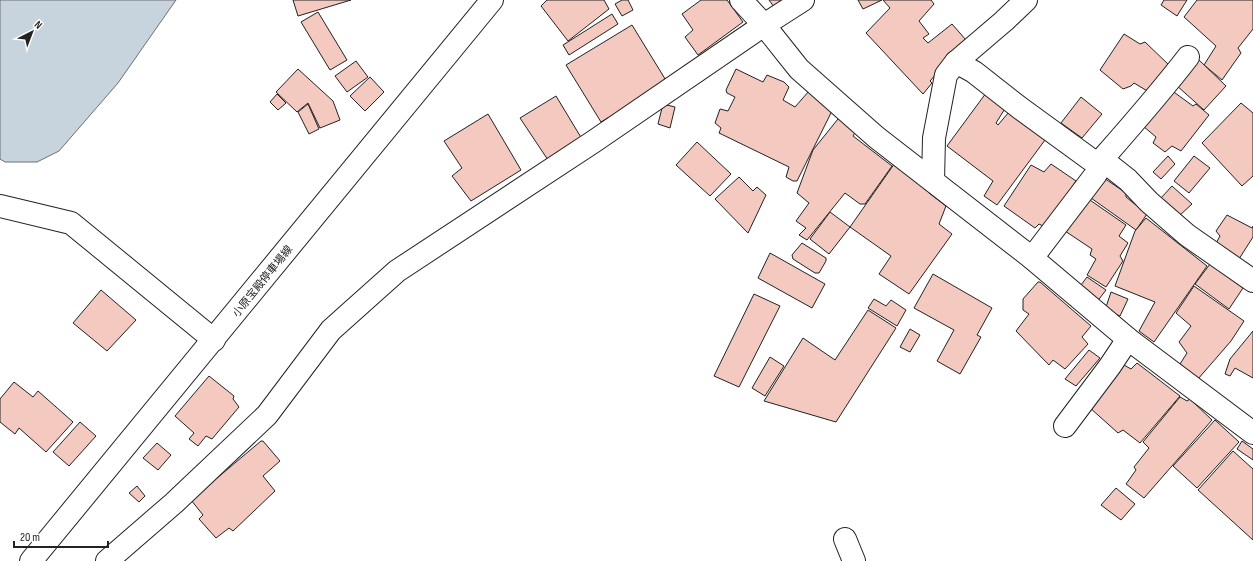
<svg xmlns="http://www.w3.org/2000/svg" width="1253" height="561" viewBox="0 0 1253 561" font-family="'Sofia Sans Condensed','Noto Sans JP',sans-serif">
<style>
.water{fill:#c7d3dd;stroke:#6f6f6f}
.building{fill:#f3c9c0;stroke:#222}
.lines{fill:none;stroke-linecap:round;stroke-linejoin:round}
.minor-casing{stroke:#222;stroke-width:24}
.major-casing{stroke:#222;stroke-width:24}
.minor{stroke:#fff;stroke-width:22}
.major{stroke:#fff;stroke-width:22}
.labels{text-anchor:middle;stroke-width:3;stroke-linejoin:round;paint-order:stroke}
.street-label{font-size:11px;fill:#222;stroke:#fff}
</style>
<rect width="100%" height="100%" fill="#fff"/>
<!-- water -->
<polygon class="water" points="0,0 176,0 118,83 59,151 37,162 5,162 0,159"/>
<!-- building -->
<g class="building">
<polygon points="293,0 351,0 298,16"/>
<polygon points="547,0 604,0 609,9 568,41 541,6"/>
<polygon points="622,0 628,0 633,10 622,16 615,4"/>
<polygon points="701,0 727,0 743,22 698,55 685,37 693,30 682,14"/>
<polygon points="769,0 787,0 774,7"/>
<polygon points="858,0 882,0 863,9"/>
<polygon points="883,0 931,0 934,4 919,21 929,34 923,38 928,43 952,24 966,40 930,81 932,83 923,94 866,33 890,8"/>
<polygon points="1164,0 1187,0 1177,16 1161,5"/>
<polygon points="1197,0 1253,0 1253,29 1238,48 1241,53 1222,80 1204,65 1216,46 1184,17"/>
<polygon points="318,12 347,60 330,70 301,22"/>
<polygon points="612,14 618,24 569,55 563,45"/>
<polygon points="632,25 667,82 601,122 566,65"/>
<polygon points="1124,34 1140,44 1145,42 1169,65 1149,92 1134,83 1131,86 1123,89 1100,70"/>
<polygon points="1199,60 1226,86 1204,110 1176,85"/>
<polygon points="356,61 368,77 347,92 335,76"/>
<polygon points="298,69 333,101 340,120 320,128 308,103 297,112 276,92"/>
<polygon points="736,69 763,82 767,75 784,82 789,87 783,100 795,107 809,91 832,111 797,181 793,181 786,177 789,167 719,133 721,128 715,123 720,109 728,111 735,97 727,93 726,90"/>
<polygon points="370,77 384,92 365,111 350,96"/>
<polygon points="1171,90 1193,106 1196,104 1209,115 1181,151 1172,146 1165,152 1153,143 1156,137 1143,126"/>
<polygon points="986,93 1006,107 996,123 998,125 1009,112 1045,140 997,205 984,196 993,181 947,146"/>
<polygon points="277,94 286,103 278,110 270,102"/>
<polygon points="556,96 582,139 548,160 520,118"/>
<polygon points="1081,97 1102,114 1082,138 1061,123"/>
<polygon points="1241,103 1253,113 1253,176 1242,186 1202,143"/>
<polygon points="308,104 319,129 309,134 298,112"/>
<polygon points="663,104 675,107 670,128 658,124"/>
<polygon points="488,114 521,170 471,201 452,176 462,168 444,141"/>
<polygon points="842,114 859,127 853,136 892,166 865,204 860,204 845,193 807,240 799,235 806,228 796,221 809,203 797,193 813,150"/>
<polygon points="697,142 731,174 710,196 676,165"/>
<polygon points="1168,156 1175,164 1161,179 1153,172"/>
<polygon points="1194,156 1210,168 1189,193 1174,181"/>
<polygon points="897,160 933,188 929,193 946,206 939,224 952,234 909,294 879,274 891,256 850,227"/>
<polygon points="1051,164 1076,181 1045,227 1039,224 1035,228 1004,206 1031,165 1044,172"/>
<polygon points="739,177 753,191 757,187 766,195 748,233 715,199"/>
<polygon points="1104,178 1126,193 1126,197 1147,214 1136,230 1091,198"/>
<polygon points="1172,186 1192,204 1179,216 1161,198"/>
<polygon points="1087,198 1126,225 1119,236 1128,243 1120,256 1123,261 1106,287 1087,275 1096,259 1090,255 1092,249 1065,231"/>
<polygon points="830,212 850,227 829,254 810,239"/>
<polygon points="1227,215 1252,228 1253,226 1253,237 1239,259 1215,245 1220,236 1216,231"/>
<polygon points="1146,218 1207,266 1154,342 1139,331 1155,302 1115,286 1135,231"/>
<polygon points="802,243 826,258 826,261 819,273 815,273 793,259 792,255"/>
<polygon points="770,253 825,284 812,308 758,278"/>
<polygon points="1210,264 1243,288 1229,309 1195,284"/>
<polygon points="933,274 992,308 977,335 981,337 960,374 937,361 954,330 914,308"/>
<polygon points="1087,277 1106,290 1096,303 1078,289"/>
<polygon points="1038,282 1040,282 1091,326 1082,337 1088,344 1065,369 1053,360 1049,365 1016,331 1029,314 1023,310 1023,299"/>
<polygon points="1194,286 1244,321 1231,341 1198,379 1180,364 1187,353 1179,342 1191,326 1176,313"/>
<polygon points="101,290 136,320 107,351 73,323"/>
<polygon points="1111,292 1128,299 1120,316 1105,310"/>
<polygon points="754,294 780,306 739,387 714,376"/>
<polygon points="874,299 886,306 891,300 906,310 897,326 868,308"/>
<polygon points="868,310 896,328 836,422 764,401 803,338 835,360"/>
<polygon points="910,329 920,335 910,352 900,347"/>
<polygon points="1253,331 1253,378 1235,368 1230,376 1225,374 1230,359"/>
<polygon points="1089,350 1100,358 1076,386 1065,379"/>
<polygon points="770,357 784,366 765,396 752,388"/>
<polygon points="1137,363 1180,396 1140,443 1123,430 1118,433 1089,407 1124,365 1131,369"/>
<polygon points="209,376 234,396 233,399 239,407 212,439 206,436 198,446 189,439 194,433 175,416"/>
<polygon points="14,382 33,397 38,391 73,422 46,452 19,428 15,434 0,422 0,399"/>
<polygon points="1180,397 1187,401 1190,399 1212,420 1144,498 1126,484 1136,470 1134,467 1149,448 1143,442"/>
<polygon points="1215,420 1239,442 1197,488 1173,466"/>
<polygon points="80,422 96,436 69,466 53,452"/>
<polygon points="261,441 263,441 280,461 263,476 275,491 233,531 229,528 216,538 199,519 203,515 191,500"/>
<polygon points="1242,441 1253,449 1253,460 1237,449"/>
<polygon points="157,443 171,455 158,470 143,458"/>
<polygon points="1233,451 1253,469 1253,540 1198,490"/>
<polygon points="137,486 145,496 139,502 129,493"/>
<polygon points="1116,488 1135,504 1121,520 1101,505"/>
</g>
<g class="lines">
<!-- minor casing -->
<g class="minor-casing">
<g id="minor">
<polyline points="741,0 764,25 799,69 876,137 1032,258 1128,339 1253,433"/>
<polyline points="956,62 974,72 1020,108 1090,159 1109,165 1128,180 1149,202 1187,235 1253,281"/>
<polyline points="933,181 934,138 946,75 956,62 1004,21 1026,0"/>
<polyline points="0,206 71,223 214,340"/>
<path d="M1032 258 1096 174 1102 163 1104 157C1133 124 1161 92 1188 57"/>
<polyline points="1065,426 1110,366 1128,339"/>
<polyline points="845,539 854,561"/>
<polyline points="107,561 174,503 267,415 331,330 397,271 593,142 764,25 803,0"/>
</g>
</g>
<!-- major casing -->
<g class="major-casing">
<polyline id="major" points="31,561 492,0"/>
</g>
<!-- minor -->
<use href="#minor" class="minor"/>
<!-- major -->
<use href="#major" class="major"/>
</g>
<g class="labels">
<!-- street labels -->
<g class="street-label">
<text transform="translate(262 281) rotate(-51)" y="4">小原宝殿停車場線</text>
</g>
</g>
<!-- north arrow -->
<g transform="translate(32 32) rotate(42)" stroke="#ffffff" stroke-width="3" paint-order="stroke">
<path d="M0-3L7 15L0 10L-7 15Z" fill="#222222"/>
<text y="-6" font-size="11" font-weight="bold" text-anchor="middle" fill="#222222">N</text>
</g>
<!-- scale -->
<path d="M14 541v6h94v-6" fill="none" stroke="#222222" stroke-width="2"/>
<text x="20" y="541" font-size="12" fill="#222222" stroke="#ffffff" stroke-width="3" paint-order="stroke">20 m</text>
</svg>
